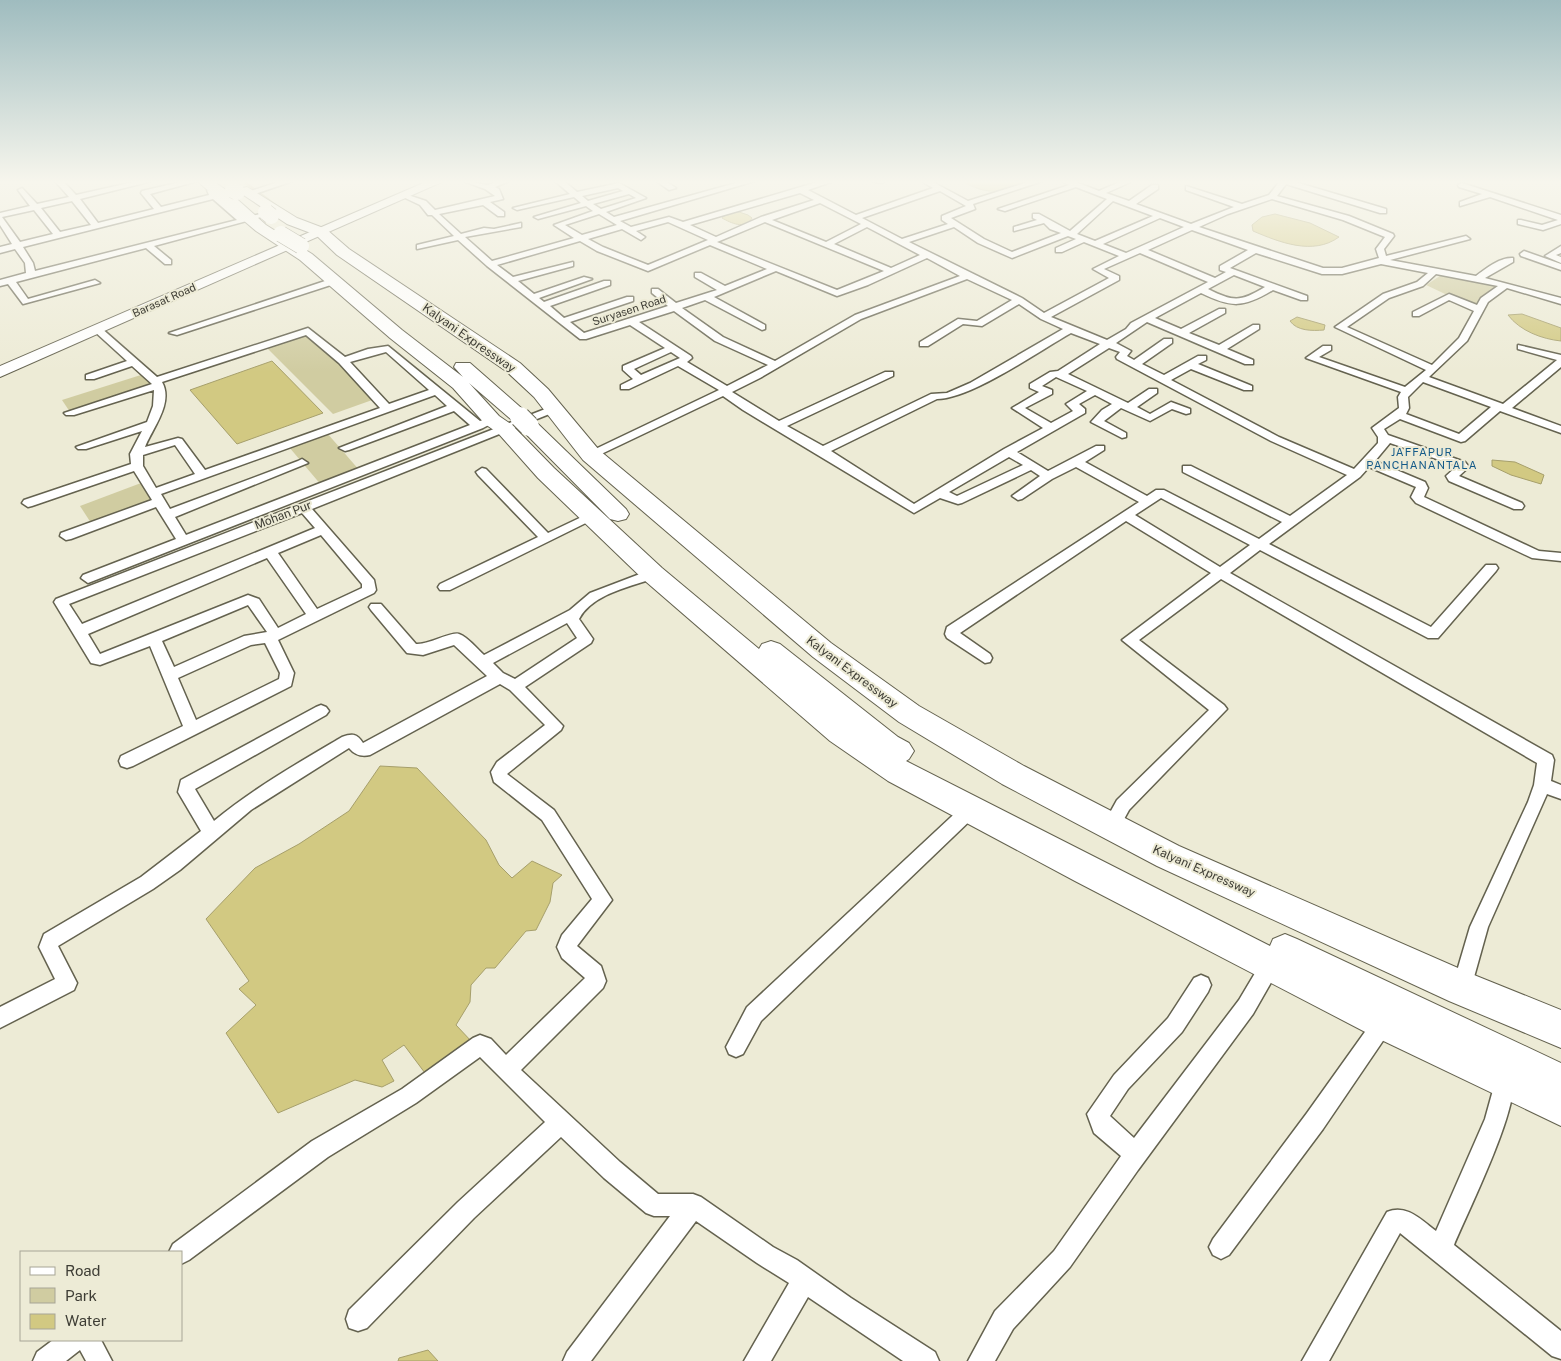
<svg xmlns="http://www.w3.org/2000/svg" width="1561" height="1361" viewBox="0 0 1561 1361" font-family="'Public Sans',sans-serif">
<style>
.green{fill:#d0cca1}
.water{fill:#d2c982;stroke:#a69f6b}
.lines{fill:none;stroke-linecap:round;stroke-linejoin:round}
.stream{stroke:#a69f6b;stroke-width:2.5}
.street-casing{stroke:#64624f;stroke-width:3}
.primary-casing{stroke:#64624f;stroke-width:2}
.highway-casing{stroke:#64624f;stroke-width:2}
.street{fill:#fff;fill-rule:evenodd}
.primary{fill:#fff;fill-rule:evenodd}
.highway{fill:#fff;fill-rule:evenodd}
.highway-bridge-far1-casing{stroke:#64624f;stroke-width:17;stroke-linecap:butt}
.highway-bridge-casing{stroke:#64624f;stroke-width:22;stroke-linecap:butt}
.highway-bridge-far1{stroke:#fff;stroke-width:16}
.highway-bridge{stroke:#fff;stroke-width:20}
.labels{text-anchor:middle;stroke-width:4;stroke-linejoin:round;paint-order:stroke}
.far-street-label{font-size:11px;fill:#3e3d35;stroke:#edebd6}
.far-neighbourhood-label{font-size:11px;letter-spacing:1px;fill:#145a88;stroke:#edebd6}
.street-label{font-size:12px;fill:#3e3d35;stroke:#edebd6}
</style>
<rect width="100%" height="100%" fill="#edebd6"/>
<!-- green -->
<g class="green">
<polygon points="1443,274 1502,285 1477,309 1426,285"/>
<polygon points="307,333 375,399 333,414 266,347"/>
<polygon points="144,374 156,384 70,412 62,400"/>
<polygon points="327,433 360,471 322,486 289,447"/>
<polygon points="141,483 152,502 93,526 80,506"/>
</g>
<!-- water -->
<g class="water">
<path d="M962 181H1018L1023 184C999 193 986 195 962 181Z"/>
<path d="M739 212 748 215 752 218C745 230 731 223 722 218L728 213Z"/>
<path d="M1275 214 1310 223 1339 237C1313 256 1279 242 1253 231L1252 225 1262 217Z"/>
<path d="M1522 314 1561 328V341C1542 339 1520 331 1508 315Z"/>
<path d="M1297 317 1325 325 1324 330C1312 331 1297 331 1290 321Z"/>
<polygon points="272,361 323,413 237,444 190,390"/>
<polygon points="1492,460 1515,462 1544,475 1541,484 1511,475 1492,466"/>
<polygon points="380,766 417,768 486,840 499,865 512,878 532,861 562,875 553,883 550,902 536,930 526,931 495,968 486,968 471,985 470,1002 456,1025 472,1042 428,1077 404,1045 382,1060 394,1081 382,1087 355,1080 278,1113 226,1033 256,1005 239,989 249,981 206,919 255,868 299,844 349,811"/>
<polygon points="428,1350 438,1361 398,1361 399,1358"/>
</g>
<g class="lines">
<!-- stream -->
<polyline class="stream" points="243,181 278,207"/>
<!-- street casing -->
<g class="street-casing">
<g id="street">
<path d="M55 181H63L76 195 138 181H152L80 199 98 223 154 209 141 193 142 191 185 181H198L150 194 161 207 209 195 207 190 216 193 234 189 238 191 237 193 220 197 244 218 276 210 280 212 154 246 171 260V264H165L146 248 16 282 28 299 95 280 100 283 23 304 8 284 0 286V280L26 273 25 263 15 249 0 253V247L12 244 0 225V213L30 206 18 190 22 188 37 204 69 197ZM213 199 237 220 35 271 33 263 23 247ZM72 201 91 225 60 232 41 208ZM34 210 53 234 20 242 2 217Z"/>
<polygon points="281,181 293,181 252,195 245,193"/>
<path d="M463 181 488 185 498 181H509L495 187 499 189 503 199 490 202 504 212V216H498L483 205 439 214 461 234 484 228 494 229 521 223V227L465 237 492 261 574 238 554 225 593 211 586 206 538 219 534 217 581 203 574 197 517 210 513 208 570 194 555 181H564L577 192 619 183 646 198 606 212 614 217 743 181H755L620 221 631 227 669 217 683 222 821 181 831 182 808 190 856 215 933 188 921 181H931L968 201 1031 181H1043L973 204 975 209 951 218 984 239 1012 252 1061 233 1050 229 1044 223 1014 231V227L1037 220 1033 218V214H1039L1070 231 1107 199 1076 187 1005 211 998 209 1069 185 1062 181H1073L1099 191 1122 181H1133L1106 193 1129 201 1152 185H1158V189L1136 204 1191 224 1234 207 1186 190V186L1242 204 1269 195 1280 181H1292L1386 209V213H1380L1286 184 1277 196 1349 216 1393 234 1394 236 1384 249 1386 256 1466 236 1470 239 1390 260 1476 276C1485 269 1500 257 1513 258V262L1485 278 1561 298V304L1507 288 1488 302 1467 341 1429 377 1503 404 1557 360 1518 349V345L1561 355V367L1512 408 1561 426V433L1500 411 1465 441 1461 442 1400 419 1384 429 1388 435 1465 462 1469 467 1459 476 1522 503 1524 506 1522 509H1514L1449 481 1446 476 1457 466 1390 443 1375 461 1425 482 1428 488 1424 497 1539 551 1561 553V561L1532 558 1416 503 1411 497 1416 487 1369 467 1360 477 1269 544 1431 627 1486 565H1496L1498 568 1496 571 1438 638H1428L1260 550 1230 573 1552 755 1554 760 1551 781 1561 785V799L1547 794 1488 927 1469 995 1462 998 1455 995 1452 988 1470 927 1528 802 1534 785 1537 763 1221 579 1139 640 1224 705 1227 709 1129 810 1117 832 1111 834 1105 832 1102 827 1117 800 1209 710 1122 640 1211 573 1126 521 960 633 990 654 992 658 990 662 985 663 947 638 945 634 947 627 1139 502 1076 467 1052 479 1022 499 1018 500 1012 496 1040 476 1031 470 962 503 958 504 940 498 914 513 743 410 723 396 595 457H587V453L719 390 678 366 629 389H621V385L633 379 623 370V366L665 348 630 325 586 339H580L487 266 458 240 417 249V245L454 236 432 215H428L420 205 401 196 405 194 426 201 435 210 495 196 485 189ZM618 188 623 191 588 201 582 196ZM940 191 966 206 942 216V220L948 224 902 239 862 218ZM800 193 814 200 761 217 716 237 690 225ZM629 194 636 198 601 209 593 204ZM1272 199 1343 220 1385 237 1376 249 1379 258 1342 268H1323L1199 227 1228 214ZM1113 201 1153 216 1095 241 1077 234ZM820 203 861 224 826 242 772 220ZM599 214 617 225 582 235 565 225ZM1160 218 1184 227 1126 253 1103 244ZM668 222 708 240 648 265 603 247 588 239 622 229 641 240 645 237 636 231ZM765 222 884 271 837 290 717 242ZM867 227 920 255 891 268 834 244ZM954 227 978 243 1012 258 1068 236 1076 239 1056 248V252H1062L1084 242 1119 256 1093 269 1109 278 1044 313 1022 298 909 242ZM1192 230 1248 250 1220 266V270L1226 272 1215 278 1148 250ZM580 241 597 251 648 271 710 245 767 269 725 286 701 273H695V277L717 290 676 303 658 289H652V293L668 306 584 333 570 322 633 301V297H627L564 318 550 306 610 285V281H604L544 302 539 298 592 279 584 277 534 294 518 281 573 266V262L513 277 497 265ZM1140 253 1208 282 1131 323 1126 329 1107 340 1051 317 1119 280V276L1104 269ZM1256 253 1322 274H1342L1381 264 1428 273 1417 282 1383 294 1335 327 1426 370 1405 387 1319 357 1331 350V346H1323L1306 358 1401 392 1398 397 1399 408 1372 428 1378 437V443L1354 469 1279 437 1171 380 1191 369 1244 390H1252V386L1198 364 1206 360V356H1198L1164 375 1142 364 1172 343V339H1164L1134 360 1127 356 1131 351 1116 343 1147 322 1245 364H1253V360L1227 349 1259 329V325H1253L1219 345 1189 333 1225 313V309H1219L1181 329 1155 318 1201 293C1232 308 1243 308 1273 290L1301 300H1307V296L1230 268ZM927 258 960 276 855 315 775 361 723 337 682 308 705 300 762 330 765 329V325L714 297 776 271 837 296 868 285ZM1436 274 1498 286 1481 298 1477 305 1449 294 1413 312V316H1419L1449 300 1474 311 1459 338 1432 365 1347 327 1389 298 1423 286ZM1234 275 1265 287C1240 302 1234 302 1208 289ZM967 279 1012 300 977 321 958 319 920 342V346H928L963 324 982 326 1019 304 1041 319 1063 329 970 383 947 393 931 394 823 446 787 426 893 376V372H885L779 421 732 392 760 378 861 319ZM674 311 715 341 768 365 727 386 687 362 692 358 691 356 639 322ZM1071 333 1100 344 1058 371 1050 372 1030 384V388L1039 392 1012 408 1043 428 1004 449 914 504 831 451 937 399C971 399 1039 351 1071 333ZM1109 348 1120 352 1116 357 1117 359 1271 441 1347 475 1290 516 1191 466H1183V472L1282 522 1259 539 1164 490H1156L1147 496 1085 462 1104 450V446H1096L1048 471 1017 452 1085 413V409L1079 404 1095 395 1112 404 1102 410 1091 422 1122 438 1126 437V433L1104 421 1121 408 1150 421 1172 409 1186 414 1190 413V409L1171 402 1150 414 1137 407 1157 393V389H1149L1128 403 1068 374ZM671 352 680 358 641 375 634 369ZM1056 377 1087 391 1066 404 1073 411 1051 423 1025 408 1052 394V390L1042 386ZM1423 382 1491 407 1459 434 1406 414 1409 408 1408 397ZM1009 457 1023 465 957 496 949 492ZM1161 498 1250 545 1220 567 1135 515Z"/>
<polygon points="656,181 665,181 676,188 669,190"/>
<polygon points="869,181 886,181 882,183"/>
<polygon points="1462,183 1561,215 1561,224 1543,230 1518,224 1518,220 1521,220 1542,225 1558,220 1490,197 1460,206 1460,202 1482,194 1459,187 1458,185"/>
<polygon points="1561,246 1561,253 1556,255 1561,257 1561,263 1545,256"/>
<polygon points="1524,251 1561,264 1561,270 1521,256 1520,254"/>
<polygon points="334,278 337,279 337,283 177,335 169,333"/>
<path d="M94 327H100L157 377 308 328 345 357 368 349 388 346 480 421 492 417 498 420 483 428 88 583 81 578 83 575 176 539 156 507 71 539 66 540 60 536 61 533 152 500 134 471 32 506 28 507 22 503 24 500 131 464 130 454 142 431 86 449H78L76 447 147 422 153 406 154 390 74 415H66L64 413 152 384 132 366 94 379H86V375L127 361 94 331ZM306 335 339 363 380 408 205 470 182 439 178 438 145 447C152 429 174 403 162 382ZM386 352 429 390 389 404 350 362ZM435 395 447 406 339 448 345 451 349 450 454 411 470 425 186 535 175 517 308 463 302 459 298 461 170 509 161 494ZM175 445 195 474 156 488 143 466V455Z"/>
<path d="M553 406 557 407V411L312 509 374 580 376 590 374 593 278 640 294 673 291 686 133 766 127 768 121 766 119 761 121 756 183 726 150 646 100 665 91 663 54 602 56 599ZM302 513 315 528 82 624 69 604ZM321 535 362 584V588L317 609 278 553ZM267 558 306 614 278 628 259 599 248 595 100 654 88 634ZM248 605 267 632 244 636 174 667 162 641ZM265 643 280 673 279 679 196 720 178 678 251 645Z"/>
<polygon points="482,468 486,469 548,533 590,513 594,512 600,516 450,590 440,590 438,587 440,584 538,537 478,475 476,472"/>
<path d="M653 569 658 571 660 574 658 577C633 586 593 593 579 619L593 639 591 643 525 687 563 726 561 730 507 774 554 810 612 900 577 946 601 966 606 981 603 988 521 1070 620 1162 658 1194H693L701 1197 773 1247 797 1260 851 1298 935 1352 939 1361H903L808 1297 771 1361H744L789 1283 757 1263 696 1221 591 1361H563L567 1352 670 1216H654L646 1213 604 1178 561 1137 474 1218 367 1328 358 1331 349 1328 346 1319 349 1310 458 1202 545 1122 480 1057 416 1103 328 1157 189 1260 181 1264V1252H169L173 1244 312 1141 402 1089 473 1038 480 1035 491 1039 506 1055 585 978 562 958 557 947 562 935 592 899 542 820 494 782 491 772 497 762 545 725 510 690 500 684 370 755C361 757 355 755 349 748L251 810 180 870 153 889 58 946 77 983 74 990 0 1028V1007L55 979 39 947 44 934 141 877 201 831 178 792 181 780 316 707 321 705 326 707 329 711 326 715 195 789 214 821C254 788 298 763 342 737 353 733 357 734 363 743L487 676 454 645 423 655 407 653 371 610 369 607 371 604H381L416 644C429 645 451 631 459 634 468 637 477 649 484 655L570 610 590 593ZM567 623 577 638 515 679 503 673 493 663Z"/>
<polygon points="971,802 977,804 979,809 977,814 761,1021 743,1054 736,1057 729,1054 726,1047 747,1007 965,804"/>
<polygon points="1271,956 1278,958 1281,965 1253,1014 1138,1170 1070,1267 1013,1329 995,1361 968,1361 995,1311 1054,1251 1121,1156 1094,1133 1087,1114 1114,1075 1168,1018 1194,978 1201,975 1208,978 1211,985 1208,992 1182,1032 1128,1089 1110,1116 1134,1138 1239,1000 1264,958"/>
<polygon points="1384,1012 1391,1015 1394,1022 1391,1029 1323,1129 1229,1255 1221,1259 1213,1255 1209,1247 1213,1239 1307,1113 1377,1015"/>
<path d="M1505 1069 1512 1072C1524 1100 1467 1213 1454 1245L1561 1331V1359L1552 1356 1400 1233 1329 1361H1302L1387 1212C1407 1204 1421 1220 1436 1231L1485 1119 1498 1072Z"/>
<polygon points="53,1340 101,1340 112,1361 86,1361 80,1350 66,1361 33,1361 37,1352"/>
</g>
</g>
<!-- primary casing -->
<g class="primary-casing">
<polygon id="primary" points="428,181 444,181 0,377 0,366"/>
</g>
<!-- highway casing -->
<g class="highway-casing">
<g id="highway">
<polygon points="197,181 213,181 229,192 266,225 312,254 402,330 463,377 454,367 456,363 470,363 527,413 530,417 528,420 536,422 626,509 629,514 626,519 618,521 610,519 522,430 519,426 521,423 513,421 469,383 499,416 512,425 554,468 662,568 759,649 762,644 771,641 780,644 898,737 909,743 914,751 909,759 906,761 1270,946 1273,939 1285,934 1297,939 1561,1063 1561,1126 1371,1035 1075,881 888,781 830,741 644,580 538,478 498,433 485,424 453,388 390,338 300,260 256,231"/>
<polygon points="247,187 297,218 326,229 349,249 520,363 548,389 599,450 831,643 919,706 1024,766 1179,846 1474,975 1561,1010 1561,1048 1449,1001 1157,866 1002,784 899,722 813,657 583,460 534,397 506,371 337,255 316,235 287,224 242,194 240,191 242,188"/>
</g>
</g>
<!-- street -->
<use href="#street" class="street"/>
<!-- primary -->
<use href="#primary" class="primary"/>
<!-- highway -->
<use href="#highway" class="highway"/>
<!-- highway-bridge-far1 casing -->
<g class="highway-bridge-far1-casing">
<g id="highway-bridge-far1">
<polyline points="233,190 237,192"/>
<polyline points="266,212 271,216"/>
<polyline points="281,234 301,246"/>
</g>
</g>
<!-- highway-bridge casing -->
<g class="highway-bridge-casing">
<polyline id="highway-bridge" points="520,417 529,426"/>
</g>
<!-- highway-bridge-far1 -->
<use href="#highway-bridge-far1" class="highway-bridge-far1"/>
<!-- highway-bridge -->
<use href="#highway-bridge" class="highway-bridge"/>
</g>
<!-- sky -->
<linearGradient id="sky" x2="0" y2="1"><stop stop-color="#9fbcbf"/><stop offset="0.49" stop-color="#f7f6ed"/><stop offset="1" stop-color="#f7f6ed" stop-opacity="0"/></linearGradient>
<rect width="1561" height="372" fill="url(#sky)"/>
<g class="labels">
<!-- far-street labels -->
<g class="far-street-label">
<text transform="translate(164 300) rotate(-24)" y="4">Barasat Road</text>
<text transform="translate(629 310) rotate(-18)" y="4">Suryasen Road</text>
</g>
<!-- far-neighbourhood labels -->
<g class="far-neighbourhood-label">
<text x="1422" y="456">JAFFAPUR<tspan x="1422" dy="13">PANCHANANTALA</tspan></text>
</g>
<!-- street labels -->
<g class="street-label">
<text transform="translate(469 338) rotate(35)" y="4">Kalyani Expressway</text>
<text transform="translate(283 515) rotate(-21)" y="4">Mohan Pur</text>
<text transform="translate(852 672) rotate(37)" y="4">Kalyani Expressway</text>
<text transform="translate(1204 871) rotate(24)" y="4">Kalyani Expressway</text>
</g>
</g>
<!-- legend -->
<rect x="20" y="1251" width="162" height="90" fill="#edebd6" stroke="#a7a596"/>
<rect x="30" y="1267" width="25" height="8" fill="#ffffff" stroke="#a7a596"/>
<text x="65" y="1276" font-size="15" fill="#3e3d35">Road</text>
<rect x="30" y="1288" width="25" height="15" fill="#d0cca1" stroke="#a7a596"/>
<text x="65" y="1301" font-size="15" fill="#3e3d35">Park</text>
<rect x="30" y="1314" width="25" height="15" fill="#d2c982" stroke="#a7a596"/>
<text x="65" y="1326" font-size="15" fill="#3e3d35">Water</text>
</svg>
